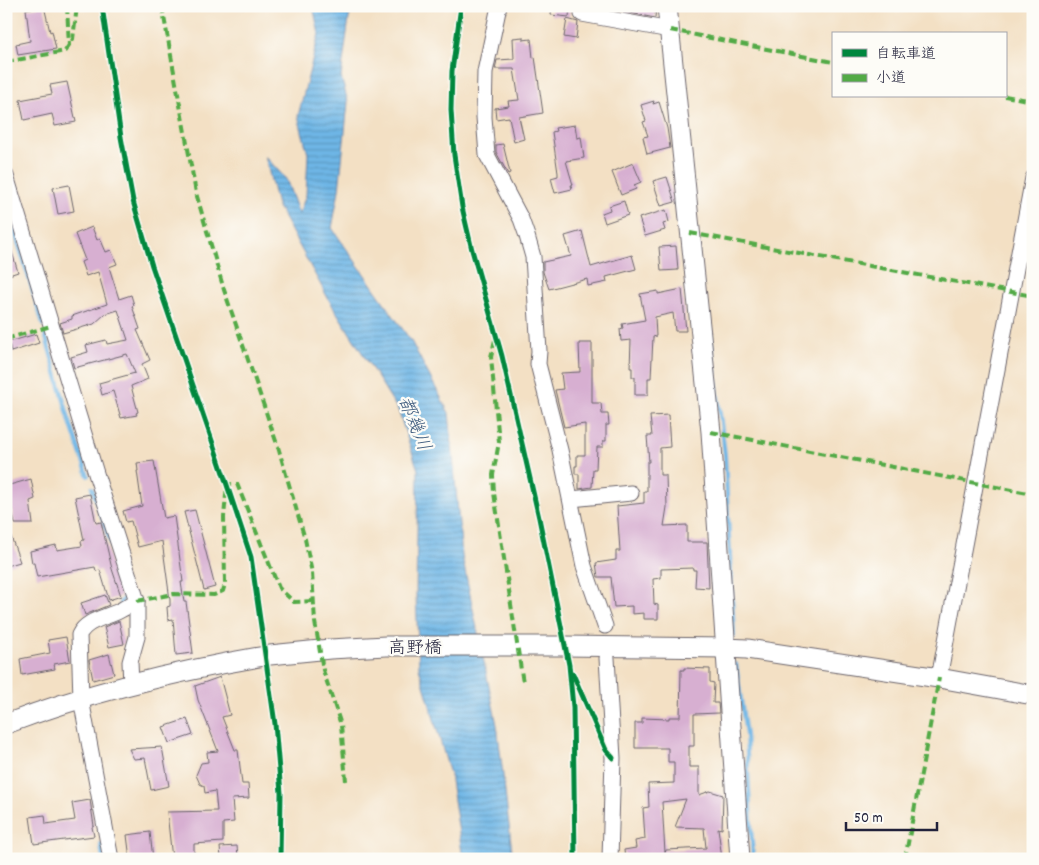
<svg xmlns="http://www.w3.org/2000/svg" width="1039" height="865" viewBox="0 0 1039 865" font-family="Dekko,'Klee One',sans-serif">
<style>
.water{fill:url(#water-rules);stroke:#486c90}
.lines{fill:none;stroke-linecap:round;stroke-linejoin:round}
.stream{stroke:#6eb6e6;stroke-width:4}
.building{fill:#d7afd1;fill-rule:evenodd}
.minor-casing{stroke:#6b646b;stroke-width:17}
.tertiary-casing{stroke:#6b646b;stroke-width:21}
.minor{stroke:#fff;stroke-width:15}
.tertiary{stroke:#fff;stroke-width:19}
.quiet{stroke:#53aa46;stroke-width:4;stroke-dasharray:8 4;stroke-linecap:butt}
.cycleway-casing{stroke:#fdfcf7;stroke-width:8}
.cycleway{stroke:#00873e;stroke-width:5}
.labels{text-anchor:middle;stroke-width:4.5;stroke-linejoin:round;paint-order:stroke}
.street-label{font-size:18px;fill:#22223b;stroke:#fdfcf7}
.water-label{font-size:19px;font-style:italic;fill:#405d7f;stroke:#fdfcf7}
</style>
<defs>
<pattern id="water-rules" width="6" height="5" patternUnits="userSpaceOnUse" patternTransform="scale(1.25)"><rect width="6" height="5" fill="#6eb6e6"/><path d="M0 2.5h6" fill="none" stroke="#5a94bc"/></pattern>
</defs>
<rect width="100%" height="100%" fill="#fdfcf7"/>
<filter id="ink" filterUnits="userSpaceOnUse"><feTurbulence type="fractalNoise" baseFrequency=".02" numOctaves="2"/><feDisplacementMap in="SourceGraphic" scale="10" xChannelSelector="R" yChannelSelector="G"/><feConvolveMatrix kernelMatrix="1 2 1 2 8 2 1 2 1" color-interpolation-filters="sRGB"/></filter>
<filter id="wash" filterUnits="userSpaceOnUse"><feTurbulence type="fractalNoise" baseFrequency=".0096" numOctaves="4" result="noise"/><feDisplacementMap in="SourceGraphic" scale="20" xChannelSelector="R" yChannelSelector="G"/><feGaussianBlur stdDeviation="1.12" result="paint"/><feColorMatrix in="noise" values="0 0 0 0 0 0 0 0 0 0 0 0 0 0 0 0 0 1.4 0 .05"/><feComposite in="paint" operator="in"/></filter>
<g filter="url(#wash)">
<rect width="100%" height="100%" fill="#f3e0c4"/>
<!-- water -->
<polygon class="water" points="313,6 353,6 349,18 341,77 348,102 339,190 332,228 411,341 449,413 462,556 497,725 513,859 463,859 450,774 419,668 416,596 418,470 398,410 329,300 277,205 265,156 286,179 299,214 306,195 308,154 298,116 319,34"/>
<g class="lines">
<!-- stream -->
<g class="stream">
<polyline points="6,203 43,325"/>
<polyline points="710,332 725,455 734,635"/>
<polyline points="45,334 70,422 88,476"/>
<polyline points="92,488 114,552"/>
<polyline points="120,603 126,595 125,588"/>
<polyline points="736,664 746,735 753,859"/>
<polyline points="101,845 103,859"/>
</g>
</g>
<g id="blocks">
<!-- building -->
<g class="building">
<polygon points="44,6 50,32 52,31 56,49 18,55 16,44 30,41 26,9"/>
<polygon points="552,6 570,6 569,17 551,15"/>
<polygon points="625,6 656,6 655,18 625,12"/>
<polygon points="567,19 578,22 576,39 564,37"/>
<polygon points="523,37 523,40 531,39 533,58 535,57 543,113 519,117 524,139 514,142 509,117 496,119 495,108 509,106 508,101 519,100 514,69 495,69 497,60 514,59 513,38"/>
<polygon points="67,82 76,122 55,126 52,114 24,120 20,100 52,94 50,85"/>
<polygon points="654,101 653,104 659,102 667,128 670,148 647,154 643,137 648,136 643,122 646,121 641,105"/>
<polygon points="575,125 577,138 581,137 584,158 566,161 573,185 571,185 572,189 555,193 551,178 558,176 558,173 552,132 556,131 555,128"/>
<polygon points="503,144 510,173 508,174 496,152 496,145"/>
<polygon points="633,163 641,182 634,185 636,189 621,195 612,172"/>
<polygon points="667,177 675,202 661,206 653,181"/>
<polygon points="69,185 74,211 58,214 53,188"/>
<polygon points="624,201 628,215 605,223 602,213 610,210 609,206"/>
<polygon points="666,210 669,222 663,224 665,230 645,236 639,218"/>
<polygon points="92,227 97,240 100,238 106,252 111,250 117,264 109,267 119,299 131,295 134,305 132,306 140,329 137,330 150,360 142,364 148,379 131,386 138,412 136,413 137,415 121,418 113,391 102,395 99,383 135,373 127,354 74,368 71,357 88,352 86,345 106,340 107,344 128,340 118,310 105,314 94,324 63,333 60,323 72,319 72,316 107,304 98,272 86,276 81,262 85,260 75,234"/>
<polygon points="582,231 591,267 632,255 636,269 606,277 607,282 588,286 587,279 549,289 543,272 543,262 571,256 565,236"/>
<polygon points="9,242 18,272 6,276 6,243"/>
<polygon points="676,246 678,270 661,271 659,247"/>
<polygon points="682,289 686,331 675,331 673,313 655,317 656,336 653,337 651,378 648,378 648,395 635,395 635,377 632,377 632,368 630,368 631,340 621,341 620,329 623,328 622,324 645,320 640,294 658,291 658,294"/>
<polygon points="36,334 39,343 11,352 9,342"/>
<polygon points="579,343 592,343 592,403 601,403 602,414 608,414 609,425 606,425 606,441 603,441 603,447 597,447 596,469 593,469 592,487 579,489 579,474 575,474 575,466 577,466 577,455 585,455 585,424 564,427 555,390 563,389 561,373 580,372"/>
<polygon points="668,415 670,447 660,448 660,475 666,475 667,507 664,526 687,525 687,542 707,542 709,588 695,587 696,570 693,570 693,568 661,569 661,578 653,579 654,604 658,605 658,619 644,619 644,613 632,614 632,606 614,607 611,577 598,577 596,563 616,560 616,551 620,551 617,506 644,503 644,491 647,491 647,462 649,462 647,436 652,436 650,416"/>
<polygon points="154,461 164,518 174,516 183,582 181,582 184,602 186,602 193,653 176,655 173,619 168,620 167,607 170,606 170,600 162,541 138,547 131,521 126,522 123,511 142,506 137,471 138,471 137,463"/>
<polygon points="31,479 35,499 30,501 33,524 15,524 11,506 6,508 6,486"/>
<polygon points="90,494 96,523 101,522 112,569 121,596 109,600 100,570 96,571 95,567 37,577 34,563 32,563 30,551 56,545 57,550 82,546 81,541 84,540 75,497"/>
<polygon points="195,510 215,587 204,590 184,512"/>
<polygon points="6,528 8,528 20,562 6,566"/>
<polygon points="105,595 109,605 85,615 81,603"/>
<polygon points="119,621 124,644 109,647 104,627"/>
<polygon points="66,637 70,661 54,664 55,669 22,675 20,659 50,653 48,640"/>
<polygon points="109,654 114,674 93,680 89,660"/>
<path d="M684 668 710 669V682L714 683 713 703H718L719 713 694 714V746H689V767H699V795L710 791 723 795 722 829 718 828 722 859H625L624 850 636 848 635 841 645 839 643 808 649 807 648 784 674 783V762H668V748H635V723H642V718L669 719V717H680L681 670H684ZM686 799 675 827 704 828 706 848 666 850 665 853 662 802Z"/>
<polygon points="220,677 230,715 222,717 235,750 238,750 242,784 248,784 249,798 232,799 234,822 223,823 223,842 194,844 194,859 172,859 167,812 217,811 215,791 205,793 204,786 200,784 196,775 201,763 208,762 207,752 218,751 198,700 195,686"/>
<polygon points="187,719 193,735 169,743 163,727"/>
<polygon points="162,747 169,786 151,790 145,758 134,759 129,749"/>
<polygon points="90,800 94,826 92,827 94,836 34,844 30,817 45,815 46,824 75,820 72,803"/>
<polygon points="150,832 153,859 130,859 127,835"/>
<polygon points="237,846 238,857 221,858 220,847"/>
</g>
</g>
</g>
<g filter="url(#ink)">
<use href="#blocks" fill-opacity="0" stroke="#6b646b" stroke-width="1"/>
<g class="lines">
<!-- minor casing -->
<g class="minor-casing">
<g id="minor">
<polyline points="499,6 485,72 484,117 487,155 521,219 527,236 533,257 539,351 538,364 560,450 584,566 605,626"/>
<polyline points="582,14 670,30"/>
<polyline points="6,176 98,480 137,601 137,637 130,662 131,684"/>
<polyline points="571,499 631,493"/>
<polyline points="607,658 613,758 610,859"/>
<polyline points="939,678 1033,178"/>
<path d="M111 859 81 699 79 635C86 620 105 618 119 611 125 608 131 604 137 601"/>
</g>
</g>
<!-- tertiary casing -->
<g class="tertiary-casing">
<g id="tertiary">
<polyline points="667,6 711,432 740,859"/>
<polyline points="270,655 330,649 386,646 564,646 726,648 747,649 939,678 1033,695"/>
<path d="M6 724C90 692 177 671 265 656"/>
</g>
</g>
<!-- minor -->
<use href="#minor" class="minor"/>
<!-- tertiary -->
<use href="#tertiary" class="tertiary"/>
<!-- quiet -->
<g class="quiet">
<polyline points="67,6 69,46"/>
<polyline points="162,6 196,193 224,290 278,447 305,539 312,573 315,622 323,670 341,725 346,781"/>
<polyline points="670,30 833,62"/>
<polyline points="6,62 65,51 73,39 77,6"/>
<polyline points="1005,96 1033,101"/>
<polyline points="690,233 1033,296"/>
<polyline points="6,339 51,326"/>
<polyline points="495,340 491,357 499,442 493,475 494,493 523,683"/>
<polyline points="711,432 1033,494"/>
<polyline points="137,601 174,594 214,595 223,591 225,584 224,517 227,484 237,484 279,588 294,602 314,601"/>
<polyline points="905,859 939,678"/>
</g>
<!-- cycleway casing -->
<g class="cycleway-casing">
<g id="cycleway">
<polyline points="102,6 121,137 133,201 152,266 219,461 251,557 275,724 281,793 280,859"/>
<polyline points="461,6 452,71 451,110 454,155 462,207 472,250 502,356 539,518 569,665 573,707 575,859"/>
<polyline points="573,674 606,750 613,758"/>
</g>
</g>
<!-- cycleway -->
<use href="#cycleway" class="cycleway"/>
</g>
</g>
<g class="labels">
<!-- street labels -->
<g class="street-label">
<text x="415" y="653">高野橋</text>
</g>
<!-- water labels -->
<g class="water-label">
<text transform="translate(416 423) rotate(68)" y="7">都幾川</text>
</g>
</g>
<!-- margin -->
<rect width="1039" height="865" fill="none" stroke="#fdfcf7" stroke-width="25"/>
<!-- legend -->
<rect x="832" y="32" width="175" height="65" fill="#fdfcf7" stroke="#a5a5ac"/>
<rect x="842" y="49" width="25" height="8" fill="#00873e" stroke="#a5a5ac"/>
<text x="876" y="58" font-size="15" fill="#22223b">自転車道</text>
<rect x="842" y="74" width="25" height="8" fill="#53aa46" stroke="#a5a5ac"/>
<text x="876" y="82" font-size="15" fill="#22223b">小道</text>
<!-- scale -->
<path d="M846 822v8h91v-8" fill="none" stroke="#22223b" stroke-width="2.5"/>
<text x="854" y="822" font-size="15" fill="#22223b" stroke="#fdfcf7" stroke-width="4" paint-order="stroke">50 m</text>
</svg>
